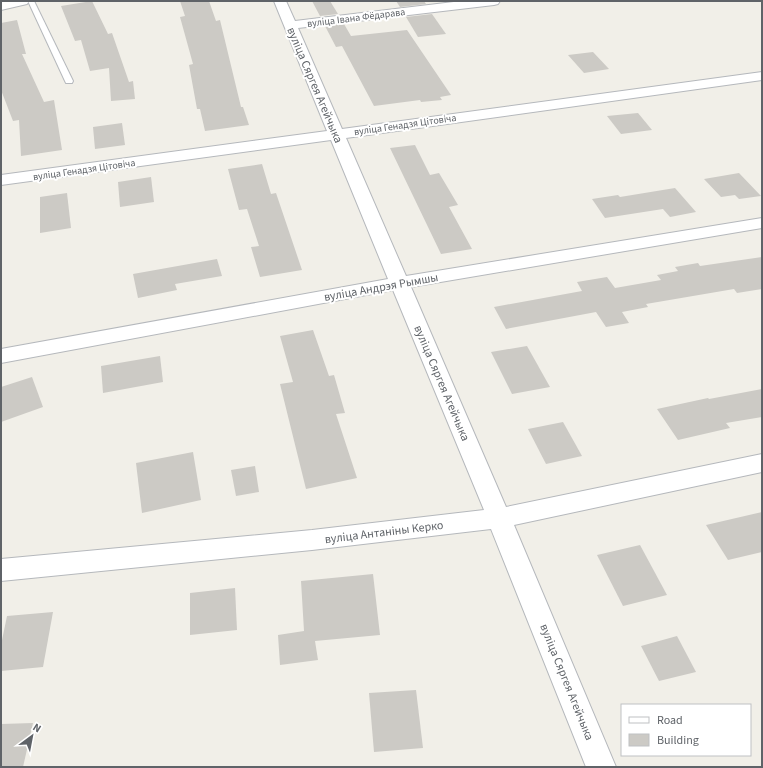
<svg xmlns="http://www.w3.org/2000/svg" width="763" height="768" viewBox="0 0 763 768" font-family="'Source Sans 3',sans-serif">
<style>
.building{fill:#cccac5}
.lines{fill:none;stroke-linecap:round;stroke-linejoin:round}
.lane-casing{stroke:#b5b8bc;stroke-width:2}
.street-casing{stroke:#b5b8bc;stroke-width:2}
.lane{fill:#fff;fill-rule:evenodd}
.street{fill:#fff;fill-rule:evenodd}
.labels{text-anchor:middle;stroke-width:4;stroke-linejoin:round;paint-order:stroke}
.far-street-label{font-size:10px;fill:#5f6368;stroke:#fff}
.street-label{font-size:12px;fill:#5f6368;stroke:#fff}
</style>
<rect width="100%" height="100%" fill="#f1efe8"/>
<!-- building -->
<g class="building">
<polygon points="92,1 108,34 112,33 129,82 133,81 135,99 111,101 109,68 90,71 81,40 75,41 61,6"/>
<polygon points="180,1 209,1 216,21 220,20 241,107 243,107 249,125 205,131 200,109 197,109 189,65 193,64 180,17 185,16"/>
<polygon points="312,1 330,1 338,14 320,16"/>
<polygon points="396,1 424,1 426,4 400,7"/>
<polygon points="432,14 446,34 418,37 406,17"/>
<polygon points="17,20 26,54 22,54 44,102 54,100 62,150 21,156 19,120 13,121 1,90 1,23"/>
<polygon points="344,24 351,36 407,30 451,95 440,97 442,100 421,102 420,100 374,106 342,46 336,47 325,26"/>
<polygon points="593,52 609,69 584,73 568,55"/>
<polygon points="638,113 652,130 621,134 607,116"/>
<polygon points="122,123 125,145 95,149 93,127"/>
<polygon points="415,145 430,175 439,173 458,205 449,207 472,249 441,254 390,148"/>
<polygon points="262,164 271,194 276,193 302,270 260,277 251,247 259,246 247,209 239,210 228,169"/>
<polygon points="739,173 761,196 739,199 735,195 721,197 704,179"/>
<polygon points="151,177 154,202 120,207 118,182"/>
<polygon points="675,188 696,212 670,217 663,209 605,218 592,199 618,195 620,197"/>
<polygon points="67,193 71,228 40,233 40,197"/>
<polygon points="762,257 762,289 737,293 734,289 646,304 648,307 622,312 629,323 606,327 596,312 506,329 494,307 582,291 577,282 607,277 615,288 661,280 657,275 678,271 675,267 698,263 700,266"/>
<polygon points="217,259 222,276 175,284 177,290 138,298 133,274"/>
<polygon points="313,330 329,376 334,375 345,413 336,414 357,478 306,489 280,384 293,382 280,336"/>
<polygon points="527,346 550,387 512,394 491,352"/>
<polygon points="160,356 163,382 103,393 101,366"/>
<polygon points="32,377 43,407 1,422 1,387"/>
<polygon points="762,389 762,417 726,423 730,428 678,440 657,409 708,398 709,399"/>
<polygon points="563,422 582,456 546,464 528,429"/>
<polygon points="193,452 201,500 142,513 136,463"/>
<polygon points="255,466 259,492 236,496 231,470"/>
<polygon points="762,512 762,552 728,560 706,525"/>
<polygon points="640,545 667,595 623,606 597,555"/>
<polygon points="373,574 380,635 315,641 318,660 280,665 278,635 304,631 301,581"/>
<polygon points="235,588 237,630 190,635 190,593"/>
<polygon points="53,612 43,667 1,671 1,645 7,616"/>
<polygon points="677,636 696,672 659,681 641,646"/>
<polygon points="416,690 423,748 374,752 369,693"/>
<polygon points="33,723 23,767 1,767 1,724"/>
</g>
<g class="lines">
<!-- lane casing -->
<g class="lane-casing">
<polygon id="lane" points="28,1 34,1 73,81 72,83 66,83 65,81"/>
</g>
<!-- street casing -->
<g class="street-casing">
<g id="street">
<polygon points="6,1 29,1 27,4 1,10 1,2"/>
<polygon points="274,1 286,1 295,21 462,1 500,1 498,4 494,5 298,28 342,129 762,72 762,80 346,138 406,276 762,218 762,228 411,287 506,507 762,454 762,472 514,525 616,767 586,767 491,529 312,550 1,581 1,559 312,530 484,510 393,290 1,363 1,349 388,279 331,140 1,185 1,175 327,131"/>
</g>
</g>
<!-- lane -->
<use href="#lane" class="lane"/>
<!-- street -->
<use href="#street" class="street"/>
</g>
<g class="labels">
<!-- far-street labels -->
<g class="far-street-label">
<text transform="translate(356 17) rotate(-7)" y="4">вуліца Івана Фёдарава</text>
<text transform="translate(405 124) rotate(-8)" y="4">вуліца Генадзя Цітовіча</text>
<text transform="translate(84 169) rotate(-8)" y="4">вуліца Генадзя Цітовіча</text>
</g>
<!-- street labels -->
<g class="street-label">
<text transform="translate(315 85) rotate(67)" y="4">вуліца Сяргея Агейчыка</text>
<text transform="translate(381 287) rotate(-10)" y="4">вуліца Андрэя Рымшы</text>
<text transform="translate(442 383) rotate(67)" y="4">вуліца Сяргея Агейчыка</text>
<text transform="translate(384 532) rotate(-7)" y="4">вуліца Антаніны Керко</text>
<text transform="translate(567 682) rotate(68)" y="4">вуліца Сяргея Агейчыка</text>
</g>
</g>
<!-- border -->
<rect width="763" height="768" fill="none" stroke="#5f6368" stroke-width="4"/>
<!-- legend -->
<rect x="621" y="704" width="130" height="52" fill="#ffffff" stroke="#bfc1c3"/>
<rect x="629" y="717" width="20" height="6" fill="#ffffff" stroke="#bfc1c3"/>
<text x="657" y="724" font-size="12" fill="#5f6368">Road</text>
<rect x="629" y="734" width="20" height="12" fill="#cccac5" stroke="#bfc1c3"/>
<text x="657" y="744" font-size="12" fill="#5f6368">Building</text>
<!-- north arrow -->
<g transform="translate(32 736) rotate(32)" stroke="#ffffff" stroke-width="3" paint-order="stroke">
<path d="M0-3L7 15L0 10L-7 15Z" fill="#5f6368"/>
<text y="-6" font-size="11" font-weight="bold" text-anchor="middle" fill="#5f6368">N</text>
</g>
</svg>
